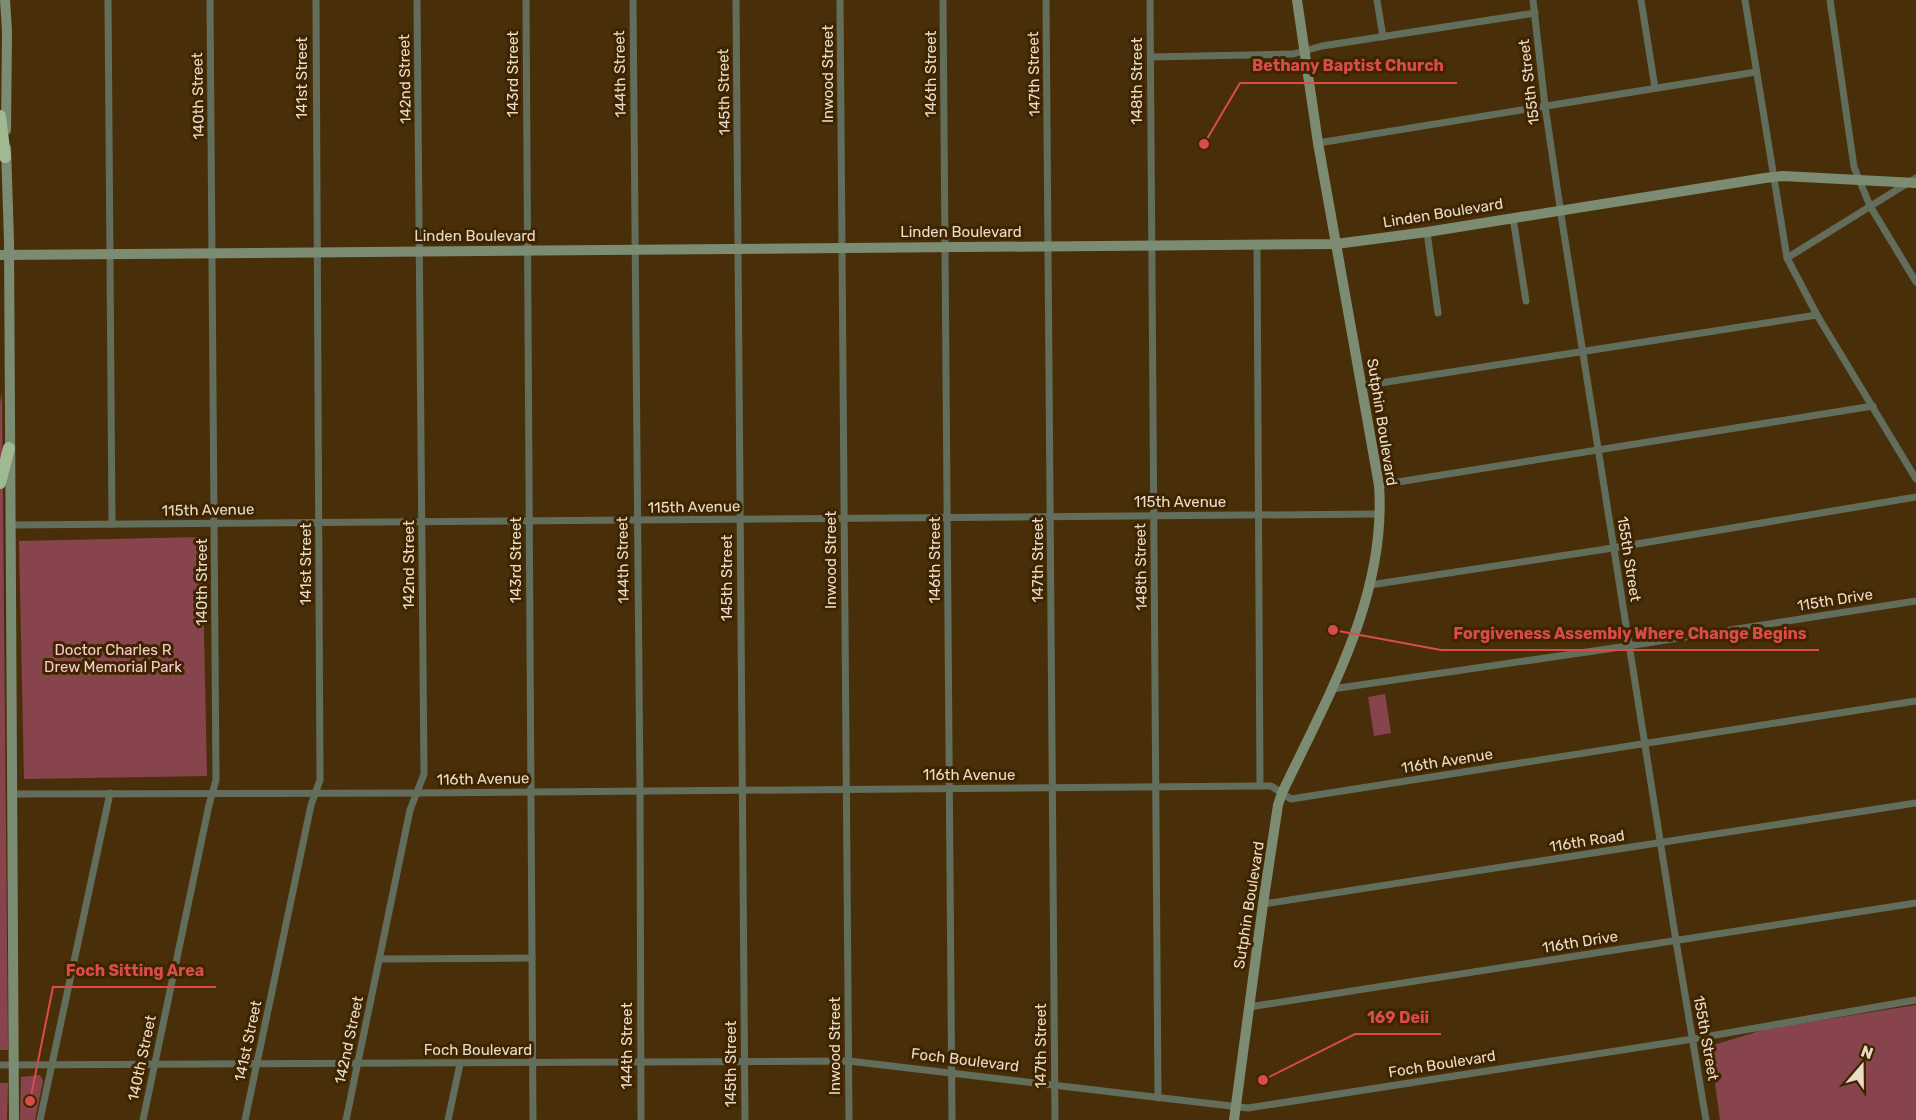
<svg xmlns="http://www.w3.org/2000/svg" width="1916" height="1120" viewBox="0 0 1916 1120" font-family="Rubik,sans-serif">
<style>
.green{fill:#87444d}
.lines{fill:none;stroke-linecap:round;stroke-linejoin:round}
.street{stroke:#636d5c;stroke-width:7}
.secondary{stroke:#7c8c72;stroke-width:10}
.highway{stroke:#a0b990;stroke-width:12}
.labels{text-anchor:middle;stroke-width:6;stroke-linejoin:round;paint-order:stroke}
.street-label{font-size:15px;fill:#ebdbc8;stroke:#3d2500}
.park-label{font-size:15px;fill:#f9cbce;stroke:#3d2500}
.leader{fill:none;stroke:#da4c48;stroke-width:2}
.callout-dot{fill:#da4c48;stroke:#3d2500;stroke-width:2}
.callout-label{font-size:16px;text-anchor:middle;font-weight:bold;fill:#da4c48;stroke:#3d2500;stroke-width:6;stroke-linejoin:round;paint-order:stroke}
</style>
<rect width="100%" height="100%" fill="#482f09"/>
<!-- green -->
<g class="green">
<polygon points="2,392 8,1050 0,1050 0,403"/>
<polygon points="202,537 207,776 24,779 19,541"/>
<polygon points="1385,694 1391,733 1374,736 1368,697"/>
<polygon points="1916,1005 1916,1120 1720,1120 1710,1046 1766,1029"/>
<polygon points="40,1075 43,1081 35,1120 20,1120 21,1077"/>
<polygon points="0,1083 8,1083 7,1120 0,1120"/>
</g>
<g class="lines">
<!-- street -->
<g class="street">
<polyline points="108,0 112,524"/>
<polyline points="526,0 533,1120"/>
<polyline points="633,0 640,791 641,1120"/>
<polyline points="736,0 745,1120"/>
<polyline points="840,0 849,1120"/>
<polyline points="943,0 952,1120"/>
<polyline points="1046,0 1055,1120"/>
<polyline points="1150,0 1158,1098"/>
<polyline points="1377,0 1383,37"/>
<polyline points="1533,0 1545,106 1562,221 1676,941 1706,1120"/>
<polyline points="1641,0 1655,88"/>
<polyline points="1745,0 1787,258 1817,315 1916,479"/>
<polyline points="1830,0 1854,167 1870,206 1916,282"/>
<polyline points="1151,57 1293,54 1322,46 1535,13"/>
<polyline points="1318,143 1756,72"/>
<polyline points="1513,218 1526,301"/>
<polyline points="1427,232 1438,313"/>
<polyline points="1257,245 1260,786"/>
<polyline points="1787,258 1916,178"/>
<polyline points="1361,386 1817,315"/>
<polyline points="1379,485 1873,406"/>
<polyline points="9,525 1379,514"/>
<polyline points="1370,585 1613,548 1916,497"/>
<polyline points="1332,689 1621,647 1916,601"/>
<polyline points="11,794 418,793 1260,786 1271,786 1291,799 1916,701"/>
<polyline points="1263,904 1916,803"/>
<polyline points="380,959 532,958"/>
<polyline points="1249,1007 1916,903"/>
<polyline points="0,1065 849,1061 1248,1108 1693,1039 1916,1000"/>
<polyline points="40,1120 110,793"/>
<polyline points="143,1120 209,805 216,780 210,0"/>
<polyline points="245,1120 311,805 320,780 316,0"/>
<polyline points="346,1120 410,810 424,774 417,0"/>
<polyline points="448,1120 460,1064"/>
</g>
<!-- secondary -->
<g class="secondary">
<polyline points="5,0 7,31 6,130"/>
<polyline points="6,148 9,241 14,1120"/>
<polyline points="0,255 1336,244 1427,232 1765,178 1783,176 1916,183"/>
<path d="M1234 1120 1263 904 1278 805 1282 793C1328 696 1387 596 1379 485L1318 143 1297 0"/>
</g>
<!-- highway -->
<g class="highway">
<polyline points="0,116 5,157"/>
<polyline points="0,483 9,448"/>
</g>
</g>
<g class="labels">
<!-- street labels -->
<g class="street-label">
<text transform="translate(513 74) rotate(-90)" y="5">143rd Street</text>
<text transform="translate(620 74) rotate(-91)" y="5">144th Street</text>
<text transform="translate(828 74) rotate(-90)" y="5">Inwood Street</text>
<text transform="translate(931 74) rotate(-90)" y="5">146th Street</text>
<text transform="translate(1034 74) rotate(-91)" y="5">147th Street</text>
<text transform="translate(302 78) rotate(-90)" y="5">141st Street</text>
<text transform="translate(405 79) rotate(-91)" y="5">142nd Street</text>
<text transform="translate(1137 81) rotate(-90)" y="5">148th Street</text>
<text transform="translate(1529 82) rotate(-97)" y="5">155th Street</text>
<text transform="translate(724 92) rotate(-91)" y="5">145th Street</text>
<text transform="translate(198 96) rotate(-91)" y="5">140th Street</text>
<text transform="translate(1443 213) rotate(-9)" y="5">Linden Boulevard</text>
<text x="961" y="237">Linden Boulevard</text>
<text x="475" y="241">Linden Boulevard</text>
<text transform="translate(1382 422) rotate(81)" y="5">Sutphin Boulevard</text>
<text x="1180" y="507">115th Avenue</text>
<text transform="translate(694 507) rotate(-1)" y="5">115th Avenue</text>
<text transform="translate(208 510) rotate(-1)" y="5">115th Avenue</text>
<text transform="translate(1629 559) rotate(81)" y="5">155th Street</text>
<text transform="translate(516 560) rotate(-90)" y="5">143rd Street</text>
<text transform="translate(623 560) rotate(-91)" y="5">144th Street</text>
<text transform="translate(831 560) rotate(-90)" y="5">Inwood Street</text>
<text transform="translate(935 560) rotate(-90)" y="5">146th Street</text>
<text transform="translate(1038 560) rotate(-90)" y="5">147th Street</text>
<text transform="translate(306 564) rotate(-90)" y="5">141st Street</text>
<text transform="translate(409 565) rotate(-90)" y="5">142nd Street</text>
<text transform="translate(1141 567) rotate(-91)" y="5">148th Street</text>
<text transform="translate(727 578) rotate(-90)" y="5">145th Street</text>
<text transform="translate(202 582) rotate(-90)" y="5">140th Street</text>
<text transform="translate(1835 600) rotate(-9)" y="5">115th Drive</text>
<text transform="translate(1447 761) rotate(-9)" y="5">116th Avenue</text>
<text x="969" y="780">116th Avenue</text>
<text transform="translate(483 779) rotate(-1)" y="5">116th Avenue</text>
<text transform="translate(1587 841) rotate(-9)" y="5">116th Road</text>
<text transform="translate(1249 905) rotate(-81)" y="5">Sutphin Boulevard</text>
<text transform="translate(1580 942) rotate(-9)" y="5">116th Drive</text>
<text transform="translate(1706 1038) rotate(80)" y="5">155th Street</text>
<text transform="translate(349 1040) rotate(-78)" y="5">142nd Street</text>
<text transform="translate(248 1041) rotate(-78)" y="5">141st Street</text>
<text transform="translate(627 1046) rotate(-90)" y="5">144th Street</text>
<text transform="translate(835 1046) rotate(-90)" y="5">Inwood Street</text>
<text transform="translate(1041 1046) rotate(-90)" y="5">147th Street</text>
<text x="478" y="1055">Foch Boulevard</text>
<text transform="translate(142 1058) rotate(-78)" y="5">140th Street</text>
<text transform="translate(965 1060) rotate(7)" y="5">Foch Boulevard</text>
<text transform="translate(731 1064) rotate(-90)" y="5">145th Street</text>
<text transform="translate(1442 1064) rotate(-9)" y="5">Foch Boulevard</text>
</g>
<!-- park labels -->
<g class="park-label">
<text x="113" y="655">Doctor Charles R<tspan x="113" dy="17">Drew Memorial Park</tspan></text>
</g>
</g>
<!-- callouts -->
<path class="leader" d="M1204 144L1240 83H1457M1333 630L1441 650H1819M30 1101L53 987H216M1263 1080L1355 1034H1441"/>
<g class="callout-dot">
<circle cx="1204" cy="144" r="6"/>
<circle cx="1333" cy="630" r="6"/>
<circle cx="30" cy="1101" r="6"/>
<circle cx="1263" cy="1080" r="6"/>
</g>
<g class="callout-label">
<text x="1348" y="71">Bethany Baptist Church</text>
<text x="1630" y="639">Forgiveness Assembly Where Change Begins</text>
<text x="135" y="976">Foch Sitting Area</text>
<text x="1398" y="1023">169 Deii</text>
</g>
<!-- north arrow -->
<g transform="translate(1862 1066) rotate(20)" stroke="#3d2500" stroke-width="4.5" paint-order="stroke">
<path d="M0-4.5L10 22L0 15L-10 22Z" fill="#ebdbc8"/>
<text y="-9" font-size="16" font-weight="bold" text-anchor="middle" fill="#ebdbc8">N</text>
</g>
</svg>
